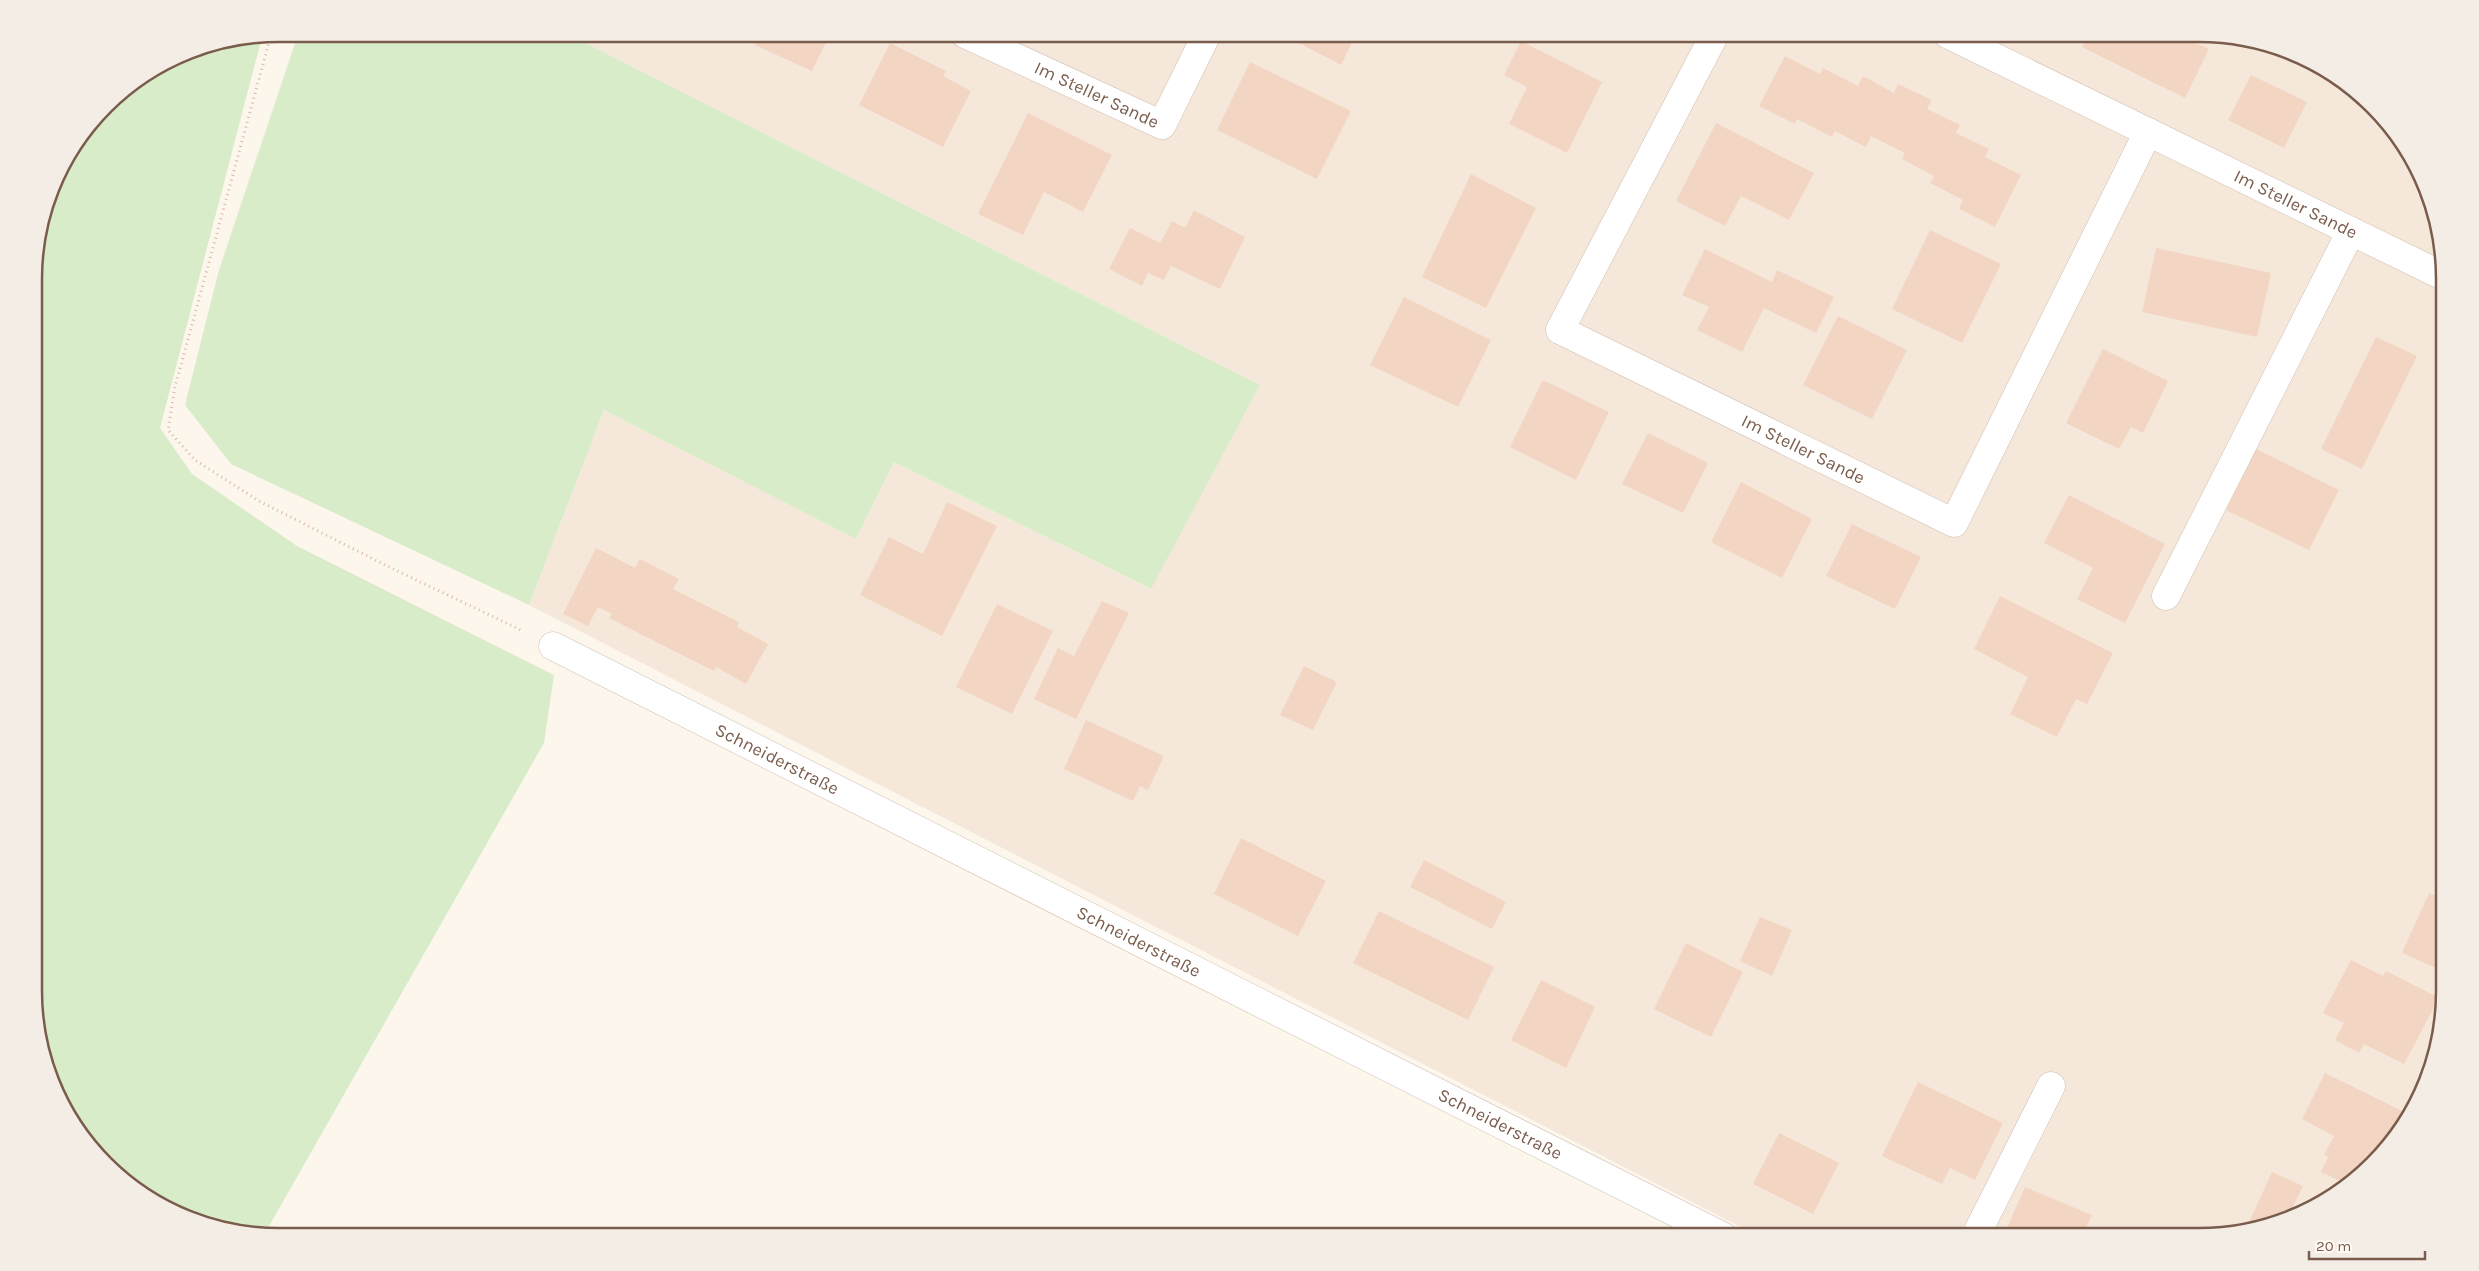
<svg xmlns="http://www.w3.org/2000/svg" width="2479" height="1271" viewBox="0 0 2479 1271" font-family="Karla,sans-serif">
<style>
.residential{fill:#f5e8da}
.green{fill:#d8ecc9}
.building{fill:#f3d5c3}
.lines{fill:none;stroke-linecap:round;stroke-linejoin:round}
.minor-casing{stroke:#d1beb0;stroke-width:29}
.path{stroke:#d9b8a5;stroke-width:3;stroke-dasharray:1 4;stroke-linecap:butt}
.minor{stroke:#fff;stroke-width:28}
.labels{text-anchor:middle;stroke-width:5;stroke-linejoin:round;paint-order:stroke}
.street-label{font-size:18px;fill:#7a5c4d;stroke:#fffaf3}
.rim{fill:none;stroke:#7a5c4d;stroke-width:2.5}
</style>
<rect width="100%" height="100%" fill="#fdf6ec"/>
<!-- residential -->
<polygon class="residential" points="568,34 2199,34 2263,42 2308,59 2362,95 2404,143 2432,200 2443,248 2445,992 2437,1055 2420,1100 2384,1154 2336,1196 2278,1224 2215,1237 1760,1237 529,605 604,410 856,539 894,462 1150,589 1260,385"/>
<!-- green -->
<g class="green">
<polygon points="298,34 568,34 1260,385 1151,589 894,462 856,539 604,410 529,605 231,464 185,405 219,270"/>
<path d="M262 37 160 428 192 474 297 546 554 675 544 743 264 1235C249 1233 231 1233 216 1229 145 1209 82 1154 53 1086 45 1067 41 1044 36 1024L34 263 59 171 117 95 186 52Z"/>
</g>
<!-- building -->
<g class="building">
<polygon points="760,34 830,34 812,71 755,45"/>
<polygon points="1304,34 1356,34 1341,65 1299,43"/>
<polygon points="2089,34 2178,34 2209,49 2185,98 2082,47"/>
<polygon points="1521,41 1602,82 1567,153 1509,124 1527,87 1504,75"/>
<polygon points="890,43 946,71 943,76 971,91 943,147 859,105"/>
<polygon points="1785,56 1820,74 1823,68 1858,86 1863,76 1894,93 1898,84 1932,100 1927,109 1960,125 1956,133 1989,149 1985,157 2021,175 1995,227 1959,209 1963,200 1930,183 1934,176 1902,159 1905,153 1871,136 1866,147 1835,131 1832,137 1797,119 1795,124 1759,106"/>
<polygon points="1250,62 1351,111 1317,179 1217,130"/>
<polygon points="2251,75 2307,102 2284,148 2228,120"/>
<polygon points="1028,113 1112,155 1083,212 1044,192 1023,235 978,214"/>
<polygon points="1716,123 1814,173 1789,220 1741,196 1725,226 1676,201"/>
<polygon points="1471,174 1536,208 1486,308 1422,277"/>
<polygon points="1194,210 1245,237 1220,289 1171,266 1164,280 1148,273 1142,286 1109,269 1130,228 1160,243 1172,221 1185,228"/>
<polygon points="1930,230 2001,264 1962,343 1892,309"/>
<polygon points="2156,248 2271,273 2257,337 2142,312"/>
<polygon points="1705,249 1772,282 1777,270 1834,297 1816,333 1764,308 1742,352 1697,330 1709,307 1682,295"/>
<polygon points="1404,297 1491,340 1458,407 1370,365"/>
<polygon points="1838,316 1907,350 1872,419 1803,385"/>
<polygon points="2376,337 2417,356 2362,469 2321,449"/>
<polygon points="2103,349 2168,381 2143,433 2131,427 2119,449 2066,423"/>
<polygon points="1543,380 1609,412 1576,480 1510,447"/>
<polygon points="1648,433 1708,463 1683,513 1622,484"/>
<polygon points="2256,449 2339,490 2309,550 2226,510"/>
<polygon points="1741,482 1812,519 1782,578 1711,542"/>
<polygon points="2069,495 2165,544 2125,623 2077,599 2093,568 2044,543"/>
<polygon points="947,502 997,526 942,636 860,595 889,537 923,554"/>
<polygon points="1852,524 1921,557 1895,609 1826,576"/>
<polygon points="596,548 635,568 640,559 679,579 673,589 739,622 737,627 768,644 746,684 716,667 714,671 609,618 612,614 598,607 588,626 563,614"/>
<polygon points="2000,596 2113,653 2087,704 2076,699 2057,737 2010,714 2028,677 1974,649"/>
<polygon points="1102,601 1129,613 1076,719 1034,699 1058,648 1074,656"/>
<polygon points="997,604 1053,631 1012,714 956,687"/>
<polygon points="1304,666 1337,682 1313,730 1280,715"/>
<polygon points="1086,720 1164,756 1148,790 1140,786 1133,801 1064,769"/>
<polygon points="2445,779 2445,798 2437,794"/>
<polygon points="1241,838 1326,881 1298,936 1214,894"/>
<polygon points="1424,860 1506,902 1492,929 1410,887"/>
<polygon points="2429,893 2445,900 2445,972 2402,953"/>
<polygon points="1379,911 1494,967 1468,1020 1353,963"/>
<polygon points="1760,917 1792,930 1772,976 1740,961"/>
<polygon points="1686,943 1743,972 1711,1037 1654,1009"/>
<polygon points="2351,960 2383,976 2386,971 2439,998 2404,1064 2364,1044 2359,1053 2335,1040 2344,1023 2323,1013"/>
<polygon points="1541,980 1595,1007 1566,1068 1511,1040"/>
<polygon points="2325,1073 2410,1115 2384,1154 2348,1185 2321,1172 2328,1157 2324,1155 2334,1136 2302,1119"/>
<polygon points="1918,1082 2003,1123 1975,1180 1950,1168 1942,1184 1882,1156"/>
<polygon points="1779,1133 1839,1163 1813,1214 1753,1184"/>
<polygon points="2272,1172 2303,1186 2291,1211 2298,1214 2278,1224 2245,1231"/>
<polygon points="2025,1187 2092,1215 2082,1237 2003,1237"/>
</g>
<g class="lines">
<!-- minor casing -->
<g class="minor-casing">
<g id="minor">
<path id="s1" d="M965 34 1162 125 1207 34"/>
<path id="s2" d="M1715 34 1560 330 1954 523 2148 132"/>
<path id="s3" d="M1947 34 2443 276"/>
<polyline points="2166,596 2351,231"/>
<path id="s4" d="M553 646 1724 1237"/>
<polyline points="1975,1237 2051,1086"/>
</g>
</g>
<!-- path -->
<polyline class="path" points="271,35 175,387 168,430 195,460 259,501 385,565 523,631"/>
<!-- minor -->
<use href="#minor" class="minor"/>
</g>
<g class="labels">
<!-- street labels -->
<g class="street-label">
<text dy="6" stroke="none"><textPath href="#s1" startOffset="145">Im Steller Sande</textPath></text>
<text dy="6" stroke="none"><textPath href="#s3" startOffset="388">Im Steller Sande</textPath></text>
<text dy="6" stroke="none"><textPath href="#s2" startOffset="605">Im Steller Sande</textPath></text>
<text dy="6" stroke="none"><textPath href="#s4" startOffset="251">Schneiderstraße</textPath></text>
<text dy="6" stroke="none"><textPath href="#s4" startOffset="656">Schneiderstraße</textPath></text>
<text dy="6" stroke="none"><textPath href="#s4" startOffset="1061">Schneiderstraße</textPath></text>
</g>
</g>
<!-- crop -->
<path d="M0 0H2479V1271H0ZM279 42H2199A237 237 0 0 1 2436 279V991A237 237 0 0 1 2199 1228H279A237 237 0 0 1 42 991V279A237 237 0 0 1 279 42Z" fill="#f4ede6" fill-rule="evenodd"/>
<path class="rim" d="M279 42H2199A237 237 0 0 1 2436 279V991A237 237 0 0 1 2199 1228H279A237 237 0 0 1 42 991V279A237 237 0 0 1 279 42Z"/>
<!-- scale -->
<path d="M2309 1251v8h116v-8" fill="none" stroke="#7a5c4d" stroke-width="2.5"/>
<text x="2316" y="1251" font-size="15" fill="#7a5c4d" stroke="#fffaf3" stroke-width="4" paint-order="stroke">20 m</text>
</svg>
